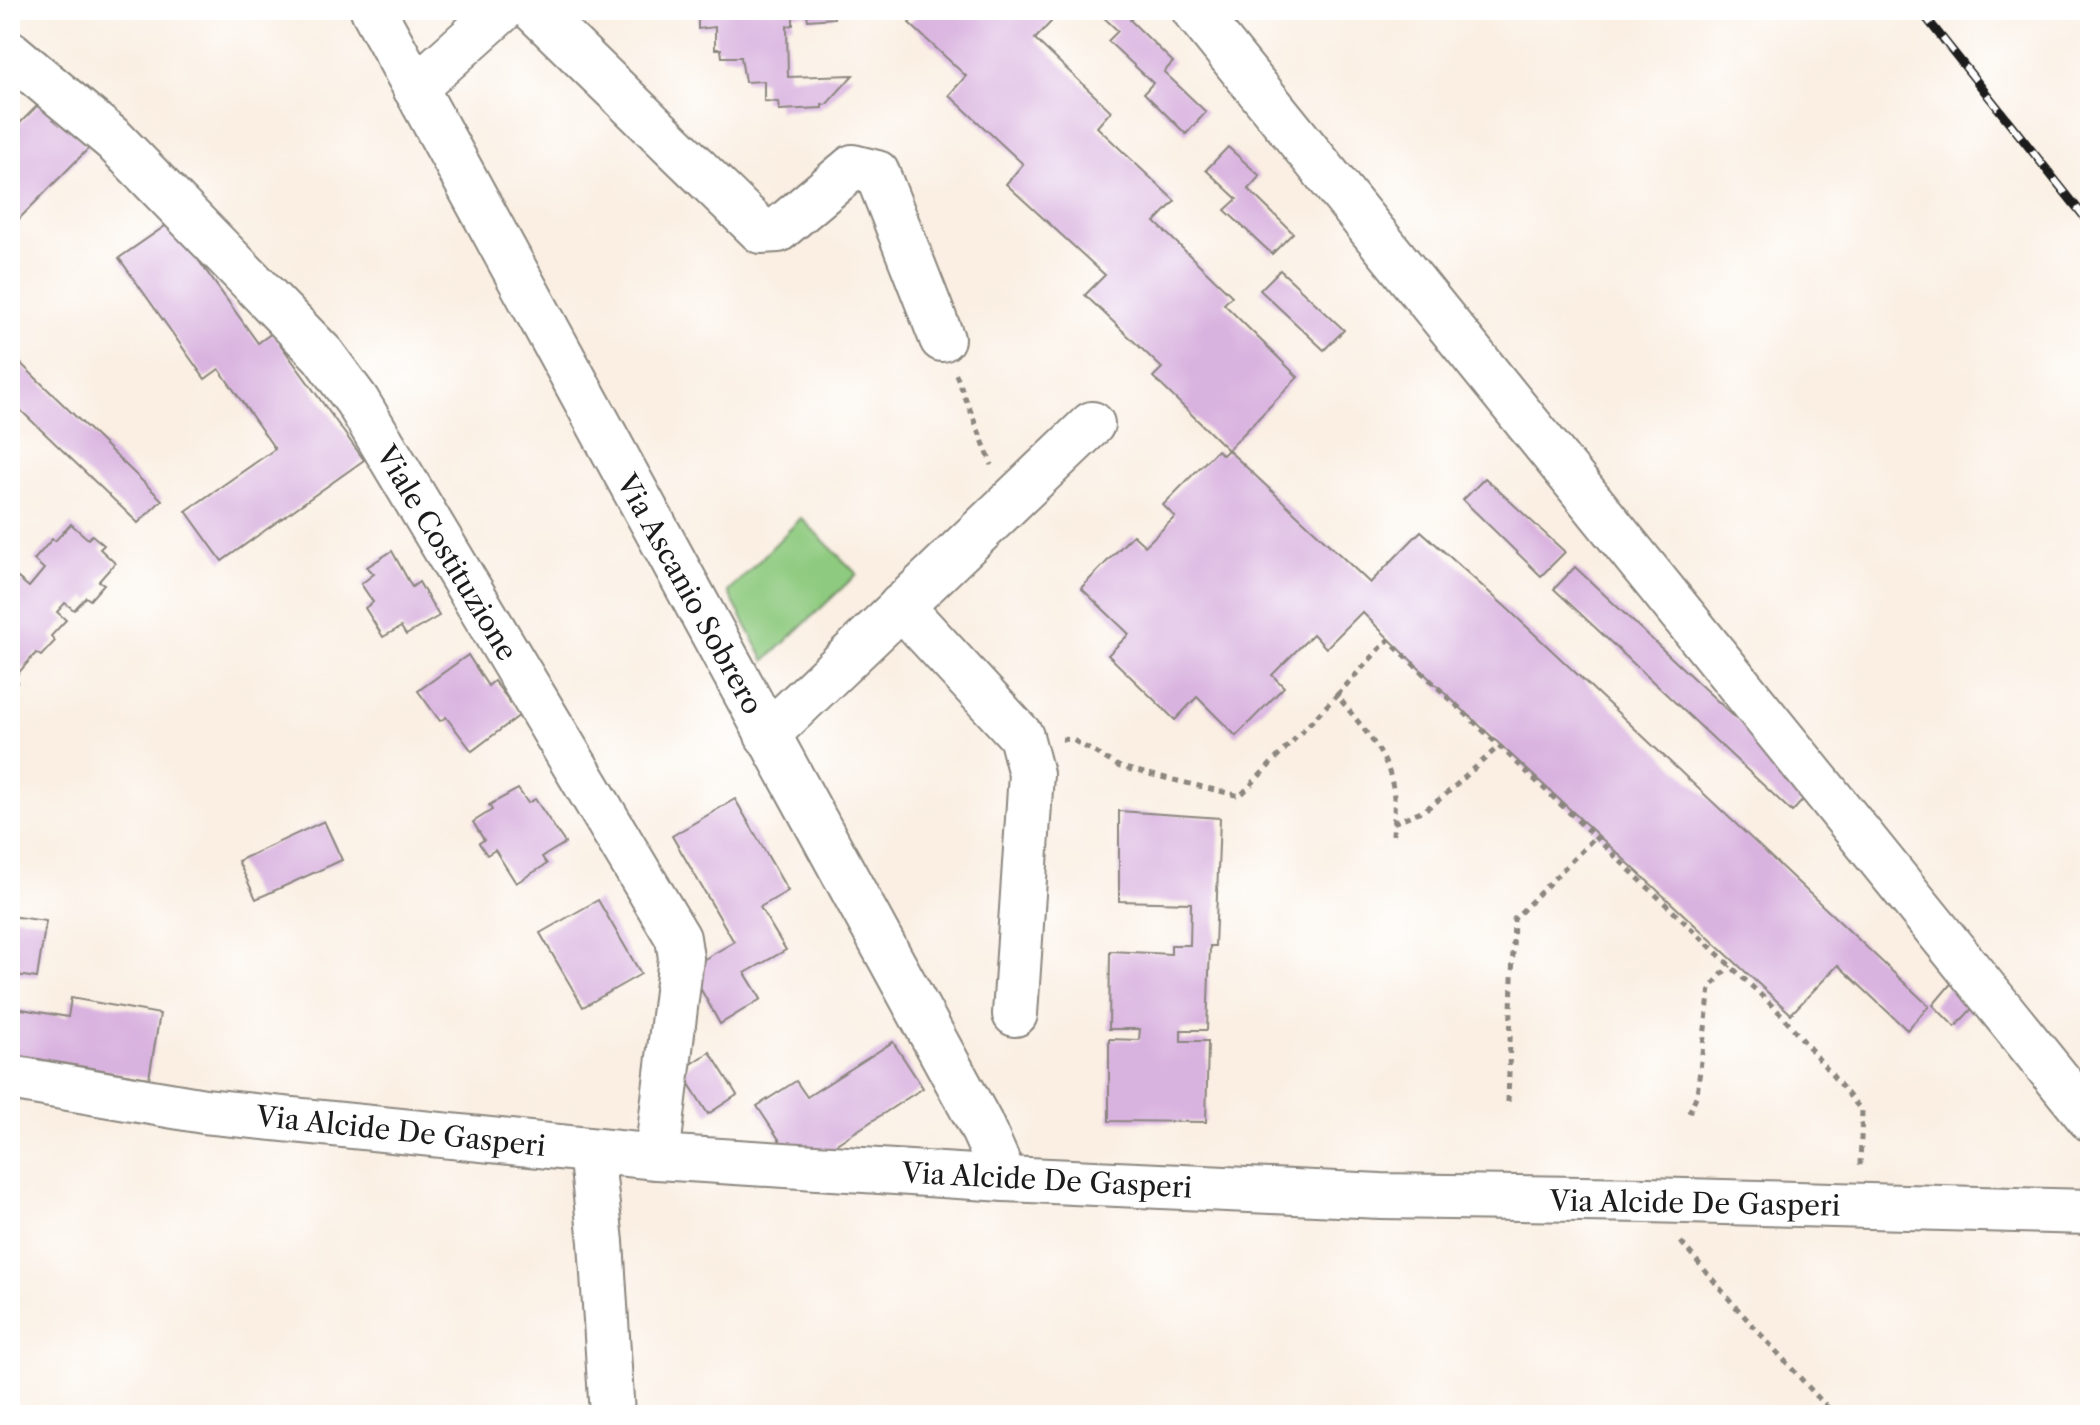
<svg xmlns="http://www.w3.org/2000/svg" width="2100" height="1425" viewBox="0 0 2100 1425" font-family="'Libre Caslon Text',serif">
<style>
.green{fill:#8eca7f;stroke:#55734e;stroke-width:2}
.building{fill:#d9b3df}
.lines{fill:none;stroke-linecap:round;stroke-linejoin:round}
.minor-casing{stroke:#8b867f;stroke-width:48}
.path{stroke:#8b867f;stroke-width:5;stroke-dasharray:6 6;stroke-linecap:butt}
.minor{stroke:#fff;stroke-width:44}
.rail-casing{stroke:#1c1c1c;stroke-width:9}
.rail{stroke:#fff;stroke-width:6;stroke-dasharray:18;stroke-linecap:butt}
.labels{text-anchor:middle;stroke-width:6;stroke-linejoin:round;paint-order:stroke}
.street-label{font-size:28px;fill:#1c1c1c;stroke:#fff}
</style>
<rect width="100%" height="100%" fill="#fff"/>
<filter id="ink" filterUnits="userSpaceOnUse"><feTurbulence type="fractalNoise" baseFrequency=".0125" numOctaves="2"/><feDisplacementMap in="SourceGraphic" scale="16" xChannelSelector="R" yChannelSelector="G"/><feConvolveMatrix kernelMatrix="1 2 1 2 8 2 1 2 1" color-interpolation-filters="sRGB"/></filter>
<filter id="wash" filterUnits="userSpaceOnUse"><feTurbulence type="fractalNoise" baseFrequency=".006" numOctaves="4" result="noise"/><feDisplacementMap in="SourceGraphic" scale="32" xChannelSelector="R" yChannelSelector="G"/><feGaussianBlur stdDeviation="1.8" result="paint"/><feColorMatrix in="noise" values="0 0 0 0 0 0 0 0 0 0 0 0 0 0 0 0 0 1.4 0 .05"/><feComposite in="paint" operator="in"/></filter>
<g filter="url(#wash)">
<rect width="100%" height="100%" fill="#faefe2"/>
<!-- green -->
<polygon class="green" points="801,518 857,574 765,661 728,592"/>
<g id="blocks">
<!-- building -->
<g class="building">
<polygon points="698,10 833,10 834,18 808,20 807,14 793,15 793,25 787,26 788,77 853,75 826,105 822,104 822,108 779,110 778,102 764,101 764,81 745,82 741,57 722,57 721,49 715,49 715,27 698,29"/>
<polygon points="922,10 1039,10 1051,22 1035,39 1111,111 1097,127 1175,201 1155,222 1232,296 1224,304 1298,377 1228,450 1153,377 1162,368 1085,295 1105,275 1006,184 1023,164 949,95 966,76 909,23"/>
<polygon points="1096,10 1139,10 1130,20 1173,62 1164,72 1206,112 1186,134 1144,93 1153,83 1108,41 1118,31"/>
<polygon points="42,101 89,148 10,228 10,133"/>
<polygon points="1228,147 1260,176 1248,189 1293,233 1272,254 1225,210 1237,199 1206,170"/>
<polygon points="171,222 258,343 272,333 364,460 222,561 186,511 275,449 219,369 205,379 119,258"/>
<polygon points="1280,270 1344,330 1324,350 1260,290"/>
<polygon points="10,353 162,500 138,523 10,400"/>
<polygon points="1217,450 1223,455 1228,450 1370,583 1421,531 1509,610 1929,1006 1907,1030 1838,965 1791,1014 1438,687 1362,612 1326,648 1313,634 1272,675 1284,687 1236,736 1197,697 1175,720 1108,655 1129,634 1081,588 1133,535 1145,546 1175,517 1163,505"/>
<polygon points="1485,478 1565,552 1541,576 1463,500"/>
<polygon points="71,524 88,539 92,535 104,545 100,549 115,563 99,581 104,584 90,600 86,597 74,610 65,603 57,612 66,620 51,636 55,641 41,656 36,653 13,679 18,682 10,691 10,587 18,578 29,587 44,569 34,560 52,539 55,541"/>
<polygon points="392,551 412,587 419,582 439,616 406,635 401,627 383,637 365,608 373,602 361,584 374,574 367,567"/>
<polygon points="1575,567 1812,790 1792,812 1554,589"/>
<polygon points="468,655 488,686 494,681 520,715 472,751 446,717 440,721 418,691"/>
<polygon points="518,789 528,803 535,799 565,843 542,857 547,864 516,883 495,850 487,855 479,843 484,840 473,822 492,810 489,805"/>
<polygon points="735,799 788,891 760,907 786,950 745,973 761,999 720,1024 699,986 701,961 734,942 672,836"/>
<polygon points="1119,811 1220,818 1215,946 1210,946 1207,1030 1181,1030 1181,1041 1208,1041 1206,1122 1109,1121 1109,1039 1139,1040 1140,1029 1109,1029 1110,951 1171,954 1171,945 1190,945 1191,903 1119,901"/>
<polygon points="324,821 342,860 256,899 238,861"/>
<polygon points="598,900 641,974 583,1007 540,933"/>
<polygon points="10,916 46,921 37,978 10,974"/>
<polygon points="1954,980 1978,1002 1955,1027 1933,1005"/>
<polygon points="71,998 160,1014 149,1078 10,1054 10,1007 68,1017"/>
<polygon points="893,1042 923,1088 835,1145 841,1154 784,1147 757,1106 796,1081 807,1097"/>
<polygon points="710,1052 737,1095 708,1114 681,1071"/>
<polygon points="10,1392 23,1415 10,1415"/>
</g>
</g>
</g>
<g filter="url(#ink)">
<use href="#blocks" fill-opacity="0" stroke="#8b867f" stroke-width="2"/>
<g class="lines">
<!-- minor casing -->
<g class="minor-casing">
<g id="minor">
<polyline points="373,10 980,1123 1005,1179"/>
<polyline points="534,10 761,231 778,230 853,167 877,173 942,339"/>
<polyline points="1194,10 2090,1119"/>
<polyline points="10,53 114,140 323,355 357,401 678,938 681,958 657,1157"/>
<polyline points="415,88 502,10"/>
<polyline points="901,606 1021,736 1031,774 1015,1014"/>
<polyline points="767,735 1092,424"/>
<polyline points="10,1078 204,1111 657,1157 1005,1179 1381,1196 1647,1200 2090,1212"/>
<polyline points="591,1151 601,1242 612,1415"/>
</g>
</g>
<!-- path -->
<g class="path">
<polyline points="956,374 992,465"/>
<polyline points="1337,695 1388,640 1783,1016 1862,1111 1860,1166"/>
<path d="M1062 739 1073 740 1120 767 1240 796 1337 695C1354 718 1385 750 1391 779 1396 797 1394 816 1393 835"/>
<polyline points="1393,823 1426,809 1444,796 1499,746"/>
<polyline points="1508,1102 1514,919 1595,837"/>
<polyline points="1689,1113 1697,1094 1710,988 1730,965"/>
<polyline points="1681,1242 1735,1306 1834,1415"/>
</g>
<!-- minor -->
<use href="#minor" class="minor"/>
<!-- rail casing -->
<g class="rail-casing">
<polyline id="rail" points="1920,10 2090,224"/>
</g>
<!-- rail -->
<use href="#rail" class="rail"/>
</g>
</g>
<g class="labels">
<!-- street labels -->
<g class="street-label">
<text transform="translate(447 553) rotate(59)" y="10">Viale Costituzione</text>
<text transform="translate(690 594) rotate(61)" y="10">Via Ascanio Sobrero</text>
<text transform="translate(401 1131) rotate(6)" y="10">Via Alcide De Gasperi</text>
<text transform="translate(1047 1180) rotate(3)" y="10">Via Alcide De Gasperi</text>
<text transform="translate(1695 1203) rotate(1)" y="10">Via Alcide De Gasperi</text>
</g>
</g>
<!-- margin -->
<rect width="2100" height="1425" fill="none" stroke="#fff" stroke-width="40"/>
</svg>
